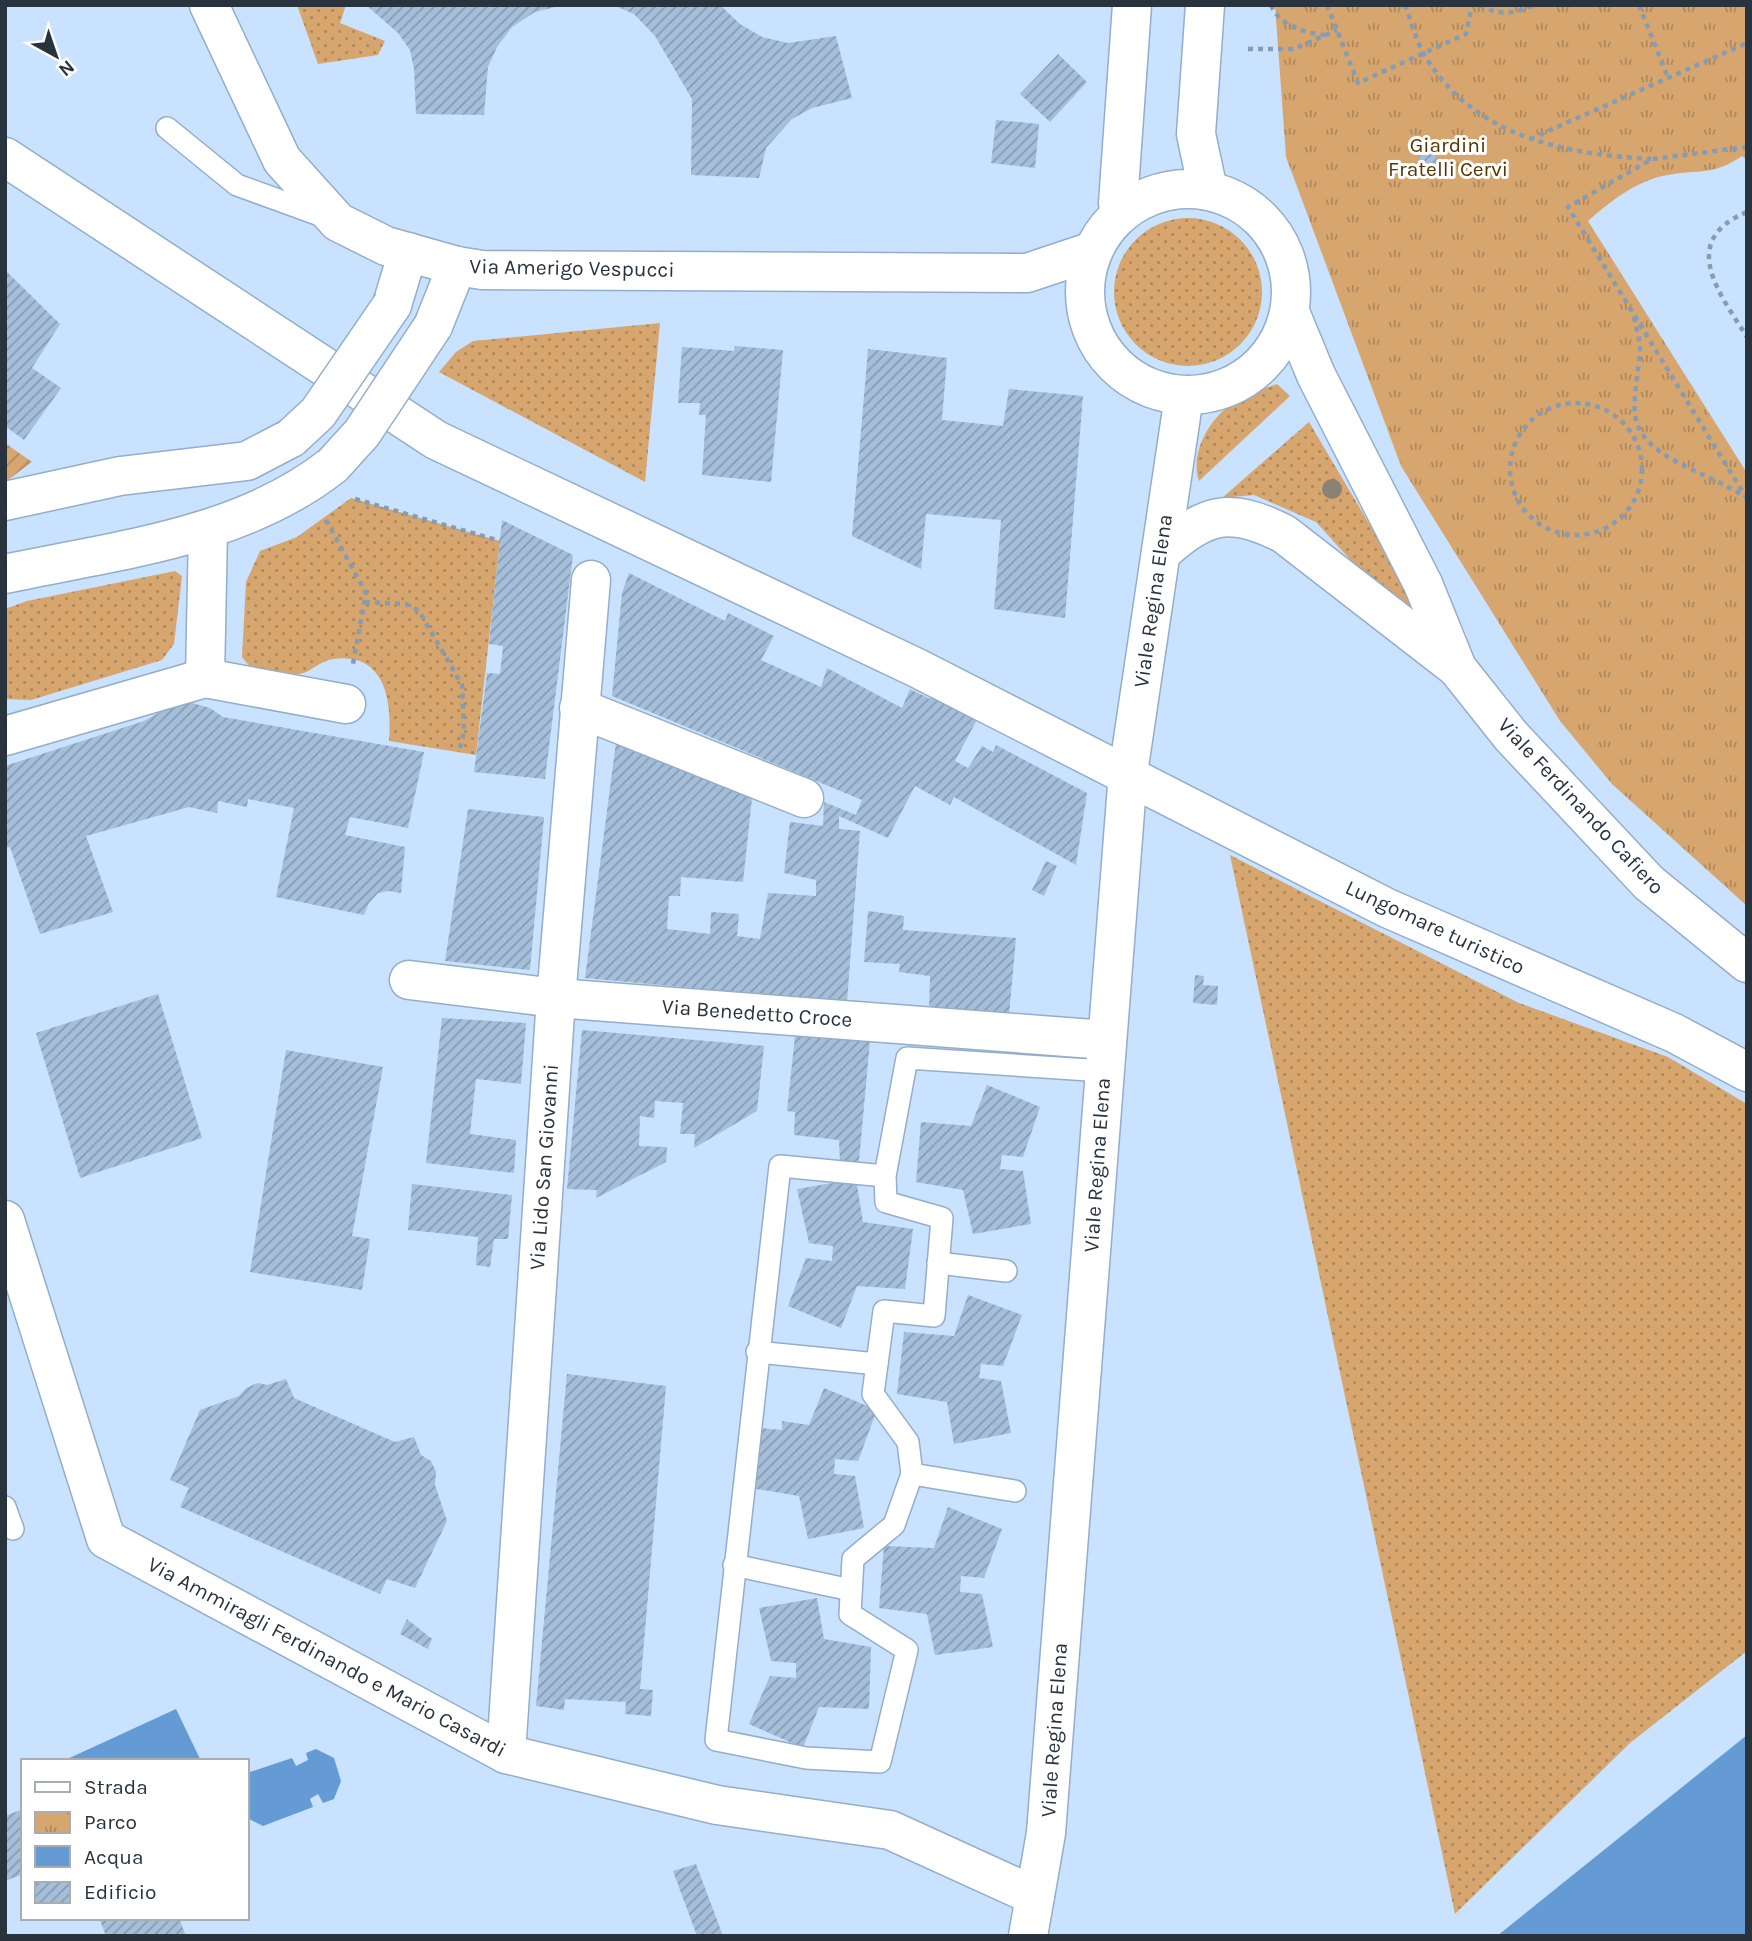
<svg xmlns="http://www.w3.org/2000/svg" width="1752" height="1941" viewBox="0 0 1752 1941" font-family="Karla,sans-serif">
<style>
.grass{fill:url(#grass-dots)}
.park{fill:url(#park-tufts)}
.garden{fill:url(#garden-furrows)}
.water{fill:#659bd4}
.building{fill:url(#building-hatch)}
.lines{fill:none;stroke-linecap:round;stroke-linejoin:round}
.lane-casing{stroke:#94adc9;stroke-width:24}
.street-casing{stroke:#94adc9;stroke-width:41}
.secondary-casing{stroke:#94adc9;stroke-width:41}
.path{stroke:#879bb1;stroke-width:4.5;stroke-dasharray:5 5;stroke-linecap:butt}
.lane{stroke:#fff;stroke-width:21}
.street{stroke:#fff;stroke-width:38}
.secondary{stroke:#fff;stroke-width:38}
.street-bridge-casing{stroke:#94adc9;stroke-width:41;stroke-linecap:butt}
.street-bridge{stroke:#fff;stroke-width:38}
.tree{fill:#8a8273}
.labels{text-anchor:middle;stroke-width:6;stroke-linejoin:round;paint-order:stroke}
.park-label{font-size:21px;fill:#573400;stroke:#fff}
.street-label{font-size:21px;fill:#29333e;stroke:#fff}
</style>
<defs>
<pattern id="grass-dots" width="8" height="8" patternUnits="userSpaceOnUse" patternTransform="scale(1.75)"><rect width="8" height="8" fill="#d7a66f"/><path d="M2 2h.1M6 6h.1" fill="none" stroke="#ae885d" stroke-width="1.8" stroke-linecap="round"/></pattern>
<pattern id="park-tufts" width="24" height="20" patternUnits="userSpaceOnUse" patternTransform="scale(1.75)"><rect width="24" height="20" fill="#d7a66f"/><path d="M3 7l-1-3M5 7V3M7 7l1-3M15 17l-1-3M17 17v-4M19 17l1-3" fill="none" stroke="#ae885d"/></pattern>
<pattern id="garden-furrows" width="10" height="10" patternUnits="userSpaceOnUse" patternTransform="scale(1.75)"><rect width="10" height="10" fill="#d7a66f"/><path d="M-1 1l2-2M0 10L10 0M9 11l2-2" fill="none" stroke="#ae885d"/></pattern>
<pattern id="building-hatch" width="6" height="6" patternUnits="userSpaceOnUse" patternTransform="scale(1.75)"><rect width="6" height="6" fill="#a5beda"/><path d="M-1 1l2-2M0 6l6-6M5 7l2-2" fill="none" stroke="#869bb2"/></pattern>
</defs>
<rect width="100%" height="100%" fill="#c8e2ff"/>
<!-- grass -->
<g class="grass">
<polygon points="297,5 346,5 340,23 385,41 378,55 318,64"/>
<circle cx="1188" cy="292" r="74"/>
<polygon points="660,323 645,482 439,372 456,352 473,341"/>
<path d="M1277 384 1290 396 1199 481C1189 452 1211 416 1236 401 1248 393 1264 389 1277 384Z"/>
<polygon points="1309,422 1413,598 1413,609 1406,610 1357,567 1316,522 1254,495 1222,498"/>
<path d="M351 498 500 541 476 755 389 741C392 702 386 652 333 659 321 660 310 673 299 674 284 675 265 669 250 667L242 657 246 582 260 551 297 537Z"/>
<polygon points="175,571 182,576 174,644 162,660 31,700 5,699 5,609 27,601"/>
<polygon points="1230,855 1519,1003 1668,1057 1747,1104 1747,1651 1630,1743 1455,1914"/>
</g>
<!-- park -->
<path class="park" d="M1275 5H1747V160L1742 156C1713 176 1700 169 1668 175 1637 180 1611 201 1588 221L1747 473V906L1612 784 1560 721 1401 466 1286 157Z"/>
<!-- garden -->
<polygon class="garden" points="5,443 32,462 5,482"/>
<!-- water -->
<g class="water">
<polygon points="176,1709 201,1761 63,1761"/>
<polygon points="1747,1735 1747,1936 1497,1936"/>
<polygon points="316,1749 334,1758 341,1781 334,1799 323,1803 318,1794 310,1799 313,1807 263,1826 247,1818 247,1773 292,1758 296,1766 308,1760 306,1753"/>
</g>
<!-- building -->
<g class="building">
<polygon points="366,5 555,5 555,7 535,12 512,27 497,47 488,67 484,115 416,114 414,69 410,50 398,33"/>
<polygon points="613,5 720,5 740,24 762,37 788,43 836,36 852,98 812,108 792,119 766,148 759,178 691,175 692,99 655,36 634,14"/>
<polygon points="1058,54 1087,82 1050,122 1020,94"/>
<polygon points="996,120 1039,124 1035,168 991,163"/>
<polygon points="1434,150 1440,168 1424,174 1418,155"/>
<polygon points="5,270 60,324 32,368 61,388 24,440 5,426"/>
<polygon points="735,346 783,350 771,482 702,475 706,415 699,415 700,403 678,403 682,347 734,351"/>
<polygon points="868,349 947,358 942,420 1003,426 1009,389 1083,396 1065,618 994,609 1001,520 926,514 921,569 852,536"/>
<polygon points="502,520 573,555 545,779 474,772 487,673 500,674 503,646 489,644"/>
<polygon points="629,573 725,621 728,613 774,636 761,660 821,687 827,668 902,708 910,689 930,699 934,691 980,714 955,761 968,768 982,746 993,752 996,745 1087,793 1076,865 954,797 950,805 915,786 888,838 839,816 839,829 860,831 847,1002 585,978 617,735 753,789 743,882 681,877 680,896 669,896 667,929 710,934 711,912 739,914 737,936 760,939 768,893 816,896 816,880 784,873 790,822 823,826 824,802 856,815 862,800 612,696 622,593"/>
<polygon points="192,703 210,708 223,717 424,752 408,828 350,817 345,835 405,847 401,893 389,891 378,893 369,903 364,915 276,897 294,808 248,799 247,807 218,801 217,813 189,807 86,836 113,912 40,934 10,847 5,848 5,766 144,721 169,707"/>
<polygon points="468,809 544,817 530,970 445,961"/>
<polygon points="1046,861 1057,866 1044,896 1032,890"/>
<polygon points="868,911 904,916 903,930 1016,938 1009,1015 929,1008 930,976 899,972 900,964 864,962"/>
<polygon points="1195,975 1204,976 1203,985 1218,986 1217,1005 1193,1003"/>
<polygon points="158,994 202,1138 80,1178 36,1033"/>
<polygon points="442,1018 526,1023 521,1084 476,1079 470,1134 516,1140 514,1173 426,1163"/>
<polygon points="582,1030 764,1046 757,1111 694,1148 695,1134 680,1134 683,1103 655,1101 654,1118 640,1116 639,1146 667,1147 666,1162 596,1198 597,1190 567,1189"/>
<polygon points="795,1036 870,1041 859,1161 840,1161 839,1140 794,1135 795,1112 787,1111"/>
<polygon points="286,1050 383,1067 352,1236 370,1239 362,1290 250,1272"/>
<polygon points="987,1085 1040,1107 1023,1157 1002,1155 1000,1169 1023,1171 1031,1224 973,1234 963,1190 916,1182 921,1122 971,1126"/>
<polygon points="856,1179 863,1222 913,1229 905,1289 857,1286 841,1328 788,1306 806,1258 832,1261 833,1246 809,1243 797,1189"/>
<polygon points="412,1184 512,1195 508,1239 494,1239 490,1267 476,1265 478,1237 408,1230"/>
<polygon points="968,1295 1022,1315 1003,1366 981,1364 979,1378 1001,1381 1011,1433 954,1444 947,1402 897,1394 904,1332 954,1336"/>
<polygon points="567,1374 666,1386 640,1689 653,1690 651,1716 625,1714 626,1702 565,1699 564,1710 536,1706"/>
<polygon points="286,1379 294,1398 395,1442 414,1437 421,1455 431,1461 436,1472 435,1485 447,1521 415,1588 387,1579 380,1594 180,1507 189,1488 170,1480 200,1410 239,1396 246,1388 258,1383 267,1385"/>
<polygon points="824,1388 877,1410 858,1461 835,1459 834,1474 855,1476 864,1528 808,1539 799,1496 751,1488 758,1428 782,1430 782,1421 809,1425"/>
<polygon points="948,1507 1002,1529 984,1578 961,1576 960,1592 982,1594 993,1647 935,1655 927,1614 879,1608 884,1546 934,1548"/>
<polygon points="817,1598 824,1639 871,1647 869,1709 819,1707 803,1748 749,1724 770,1676 796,1678 796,1663 771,1661 759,1608"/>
<polygon points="407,1619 432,1639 428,1649 400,1634"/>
<polygon points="23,1809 23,1874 5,1881 5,1816"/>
<polygon points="696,1864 723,1936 697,1936 673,1871"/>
<polygon points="99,1918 179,1918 186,1936 106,1936"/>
</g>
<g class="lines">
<!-- lane casing -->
<g class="lane-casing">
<g id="lane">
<polyline points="167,128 237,185 325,217"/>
<polyline points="885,1176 780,1166 716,1740 806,1758 880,1762 907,1650 850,1614 853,1559 894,1525 912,1474 908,1442 873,1394 884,1311 934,1316 942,1218 886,1202 885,1176 907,1058 1104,1071"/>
<polyline points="938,1263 1006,1271"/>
<polyline points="757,1352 877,1364"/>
<polyline points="912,1474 1015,1491"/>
<polyline points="5,1507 13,1529"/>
<polyline points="734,1565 851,1590"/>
</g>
</g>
<!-- street casing -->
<g class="street-casing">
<g id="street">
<polyline points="5,157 436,440 917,668 1387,908 1674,1033 1747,1072"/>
<polyline points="1118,203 1132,5"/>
<polyline points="392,305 408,252"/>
<polyline points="433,326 457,266"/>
<polyline points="5,501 120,476 247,461 291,438"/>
<path d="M1161 553C1206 513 1229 506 1284 534L1457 668"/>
<path d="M5 574C116 550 241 538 333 465"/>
<polyline points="205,678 208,530"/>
<polyline points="579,708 804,798"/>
<polyline points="5,736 205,678 346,704"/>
<polyline points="409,980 556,998 1106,1040"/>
<polyline points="5,1220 106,1539 506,1754 717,1805 890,1830 1035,1896"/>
<polyline points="506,1754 556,998 591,580"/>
<polyline points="1028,1936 1046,1833 1128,773 1184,396"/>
</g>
</g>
<!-- secondary casing -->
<g class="secondary-casing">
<g id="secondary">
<polyline points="209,5 282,160 338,222 386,246 457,266 482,270 1027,273 1093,251"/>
<polyline points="1205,5 1196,134 1208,190"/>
<circle cx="1188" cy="292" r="103"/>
<polyline points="1290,312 1316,375 1423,584 1457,668 1511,736 1649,883 1747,963"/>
</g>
</g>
<!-- path -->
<g class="path">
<path d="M1271 5C1280 26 1305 33 1325 35"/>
<polyline points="1327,5 1358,83 1466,34 1472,5"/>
<path d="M1405 5C1411 21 1416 41 1425 56 1474 137 1564 154 1651 159"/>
<path d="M1480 5C1497 16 1516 14 1534 5"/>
<polyline points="1639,5 1668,78"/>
<polyline points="1248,49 1294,49 1337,30"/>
<polyline points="1530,139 1747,43"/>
<polyline points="1747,147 1652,159 1568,207 1747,499"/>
<path d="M1747 212C1677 241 1720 294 1747 337"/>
<path d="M1634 317C1636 328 1640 339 1640 349 1639 371 1633 393 1635 415 1640 458 1711 473 1743 496"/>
<circle cx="1576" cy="469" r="66"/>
<polyline points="355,499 500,541"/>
<polyline points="326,520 366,593 353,664"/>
<polyline points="365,602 406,604 419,611 462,685 464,731 459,753"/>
</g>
<!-- lane -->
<use href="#lane" class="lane"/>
<!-- street -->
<use href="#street" class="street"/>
<!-- secondary -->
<use href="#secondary" class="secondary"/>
<!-- street-bridge casing -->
<g class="street-bridge-casing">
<g id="street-bridge">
<polyline points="291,438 318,413 392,305"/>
<polyline points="333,465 362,433 433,326"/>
</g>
</g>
<!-- street-bridge -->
<use href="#street-bridge" class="street-bridge"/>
</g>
<!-- trees -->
<circle class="tree" cx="1332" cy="489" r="10"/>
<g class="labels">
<!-- park labels -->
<g class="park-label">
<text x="1448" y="152">Giardini<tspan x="1448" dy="24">Fratelli Cervi</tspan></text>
</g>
<!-- street labels -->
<g class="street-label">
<text transform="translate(572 268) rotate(1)" y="7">Via Amerigo Vespucci</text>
<text transform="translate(1153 601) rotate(-82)" y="7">Viale Regina Elena</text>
<text transform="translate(1581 806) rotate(47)" y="7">Viale Ferdinando Cafiero</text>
<text transform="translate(1435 927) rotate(25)" y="7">Lungomare turistico</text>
<text transform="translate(757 1013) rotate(4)" y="7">Via Benedetto Croce</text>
<text transform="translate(1097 1165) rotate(-86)" y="7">Viale Regina Elena</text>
<text transform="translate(544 1167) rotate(-86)" y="7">Via Lido San Giovanni</text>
<text transform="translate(327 1657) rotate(28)" y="7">Via Ammiragli Ferdinando e Mario Casardi</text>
<text transform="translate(1054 1730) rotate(-86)" y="7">Viale Regina Elena</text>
</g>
</g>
<!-- border -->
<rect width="1752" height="1941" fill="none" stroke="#29333e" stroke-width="14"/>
<!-- legend -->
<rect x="21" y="1759" width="228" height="161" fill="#ffffff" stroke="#a9adb2" stroke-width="2"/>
<rect x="35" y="1782" width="35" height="10" fill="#ffffff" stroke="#a9adb2" stroke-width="2"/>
<text x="84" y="1794" font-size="21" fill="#29333e">Strada</text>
<rect x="35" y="1812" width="35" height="21" fill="url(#park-tufts)" stroke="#a9adb2" stroke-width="2"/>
<text x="84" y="1829" font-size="21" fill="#29333e">Parco</text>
<rect x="35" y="1846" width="35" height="21" fill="#659bd4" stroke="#a9adb2" stroke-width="2"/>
<text x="84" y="1864" font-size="21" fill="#29333e">Acqua</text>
<rect x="35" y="1882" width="35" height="21" fill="url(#building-hatch)" stroke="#a9adb2" stroke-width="2"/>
<text x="84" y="1899" font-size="21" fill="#29333e">Edificio</text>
<!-- north arrow -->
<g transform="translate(56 56) rotate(140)" stroke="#ffffff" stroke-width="5" paint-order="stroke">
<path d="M0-5L12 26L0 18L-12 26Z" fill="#29333e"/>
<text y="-10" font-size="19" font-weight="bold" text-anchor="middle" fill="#29333e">N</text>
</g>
</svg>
